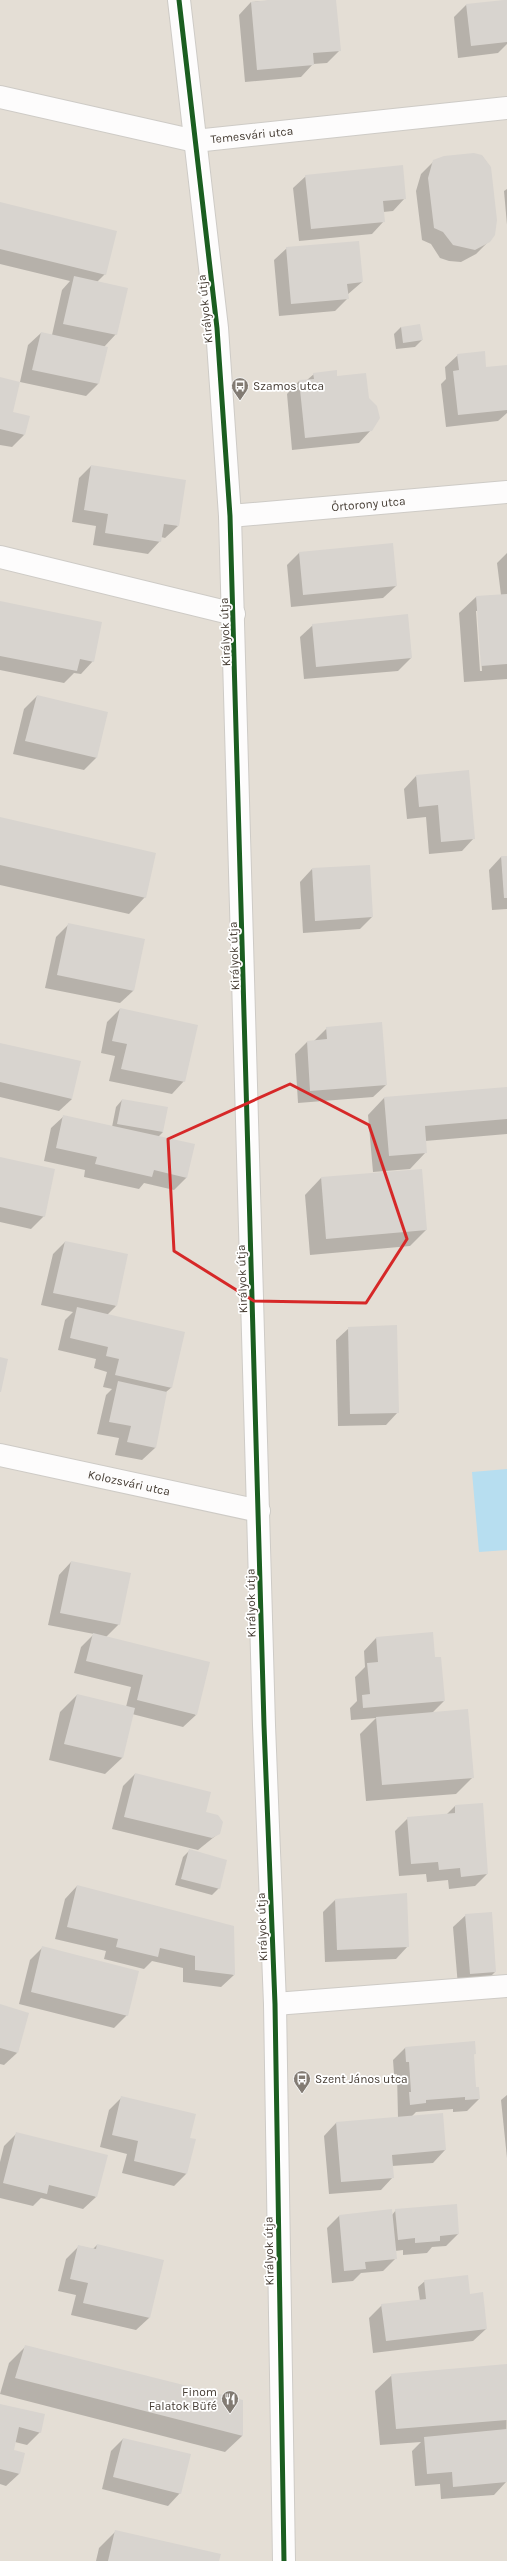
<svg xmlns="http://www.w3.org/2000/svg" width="507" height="2561" viewBox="0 0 507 2561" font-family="Karla,sans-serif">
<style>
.residential{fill:#e4ded5}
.water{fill:#b7def0}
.shadow{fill:#0003;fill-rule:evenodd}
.building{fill:#d8d4cf}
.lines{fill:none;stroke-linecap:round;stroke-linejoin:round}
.minor-casing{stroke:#cecbc6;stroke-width:24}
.minor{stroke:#fdfcfc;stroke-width:22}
.cycleway-casing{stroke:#fff;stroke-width:8}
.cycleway{stroke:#1b5e20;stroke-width:5}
.marked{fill:none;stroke:#d62828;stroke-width:3;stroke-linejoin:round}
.labels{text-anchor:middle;stroke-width:3.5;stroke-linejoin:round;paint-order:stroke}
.street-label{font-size:12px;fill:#463d34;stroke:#fff}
.poi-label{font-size:12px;fill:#463d34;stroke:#fff;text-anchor:start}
</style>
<rect width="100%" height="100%" fill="#f0ede8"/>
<!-- residential -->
<rect class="residential" x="0" y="0" width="507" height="2561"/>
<!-- water -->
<polygon class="water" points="507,1469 507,1550 479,1552 472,1472"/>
<!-- shadow -->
<g class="shadow">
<polygon points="280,0 335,0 340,50 327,63 313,64 301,77 245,82 239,15 251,2"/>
<polygon points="466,5 507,13 507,44 498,53 458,58 454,17"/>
<polygon points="482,156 490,167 489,241 476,254 461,262 449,261 440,258 431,244 422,240 416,191 421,174 434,161"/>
<polygon points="306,176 405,198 393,211 383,212 384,221 372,234 299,241 293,188"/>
<polygon points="507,189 507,225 504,191"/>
<polygon points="0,203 105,274 97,282 116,334 104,347 107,348 98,384 86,396 20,382 28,345 41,333 52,335 62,290 70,281 0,264"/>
<polygon points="287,248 362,282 347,295 347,299 335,311 279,316 274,260"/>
<polygon points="401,327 422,340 415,347 396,349 394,334"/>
<polygon points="458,355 486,368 507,374 507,413 498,421 446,427 441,384 446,379 445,367"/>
<polygon points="314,374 336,378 371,430 359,443 292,450 287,394 299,381 307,380"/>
<polygon points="0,378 12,412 24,435 12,447 0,445"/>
<polygon points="91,466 178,526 165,538 161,537 160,541 148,554 93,545 96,526 72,522 79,478"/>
<polygon points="299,553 396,586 383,598 291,607 287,565"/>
<path d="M507 553V679L464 682 459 613 476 597 501 595 497 563ZM476 611H478L482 671H480Z"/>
<polygon points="0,602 93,661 81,674 74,673 64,683 0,670"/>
<polygon points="313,625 411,658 398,671 304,679 300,637"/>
<polygon points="37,696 107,713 96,758 84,770 13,754 24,709"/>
<polygon points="416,776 474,838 462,851 429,854 426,817 407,819 404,789"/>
<polygon points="0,818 145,897 129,914 0,885"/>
<polygon points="501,857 507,857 507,909 492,910 489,870"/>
<polygon points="312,869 372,917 360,929 303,933 300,882"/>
<polygon points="68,925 144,940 133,991 120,1003 45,988 56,937"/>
<polygon points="120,1009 184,1081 172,1094 109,1081 115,1056 101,1053 107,1022"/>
<polygon points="327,1028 386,1085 373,1097 298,1103 295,1054 307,1042 314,1041"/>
<polygon points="0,1044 72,1099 59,1111 0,1097"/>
<polygon points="507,1088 507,1134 425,1141 426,1152 410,1169 373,1172 368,1115 384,1098"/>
<polygon points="122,1100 163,1132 158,1137 187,1177 174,1190 144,1183 139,1189 84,1177 85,1170 44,1161 51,1128 64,1116 112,1127 116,1107"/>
<polygon points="0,1158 44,1216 31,1229 0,1222"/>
<polygon points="321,1178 426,1230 410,1246 310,1255 305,1195"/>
<polygon points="65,1242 116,1306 107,1315 172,1387 166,1392 155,1448 142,1460 115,1455 119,1438 97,1434 106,1395 112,1389 103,1387 107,1372 94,1368 96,1359 58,1350 65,1320 73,1312 41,1305 53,1254"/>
<polygon points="349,1328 398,1412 386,1425 338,1426 336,1340"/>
<polygon points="71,1562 119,1624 106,1637 196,1715 183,1727 132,1714 122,1758 105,1774 49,1760 60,1712 77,1695 126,1707 131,1687 74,1673 81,1647 94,1634 48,1625 59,1575"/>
<polygon points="376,1638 434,1658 444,1701 432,1713 473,1777 456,1794 366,1801 360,1734 376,1718 351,1720 350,1708 357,1701 355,1677 365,1667 364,1651"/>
<polygon points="135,1774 204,1812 219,1833 198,1850 112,1829 123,1786"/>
<polygon points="455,1806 487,1874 475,1886 449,1889 448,1880 427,1882 426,1874 399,1876 395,1831 408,1818 446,1815"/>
<polygon points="190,1850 219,1888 212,1895 175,1885 183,1857"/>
<polygon points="77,1886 234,1975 221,1987 183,1982 183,1968 152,1961 144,1969 104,1959 106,1951 55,1939 65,1899"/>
<polygon points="335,1900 408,1946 396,1959 325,1962 323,1912"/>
<polygon points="466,1915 495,1972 483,1984 458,1986 453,1927"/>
<polygon points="42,1948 127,2015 114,2028 19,2004 30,1960"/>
<polygon points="0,2005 17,2053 4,2065 0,2064"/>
<polygon points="405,2048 475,2053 473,2056 475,2088 479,2099 467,2111 453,2112 453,2109 416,2112 411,2117 445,2150 433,2163 392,2166 393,2177 381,2190 329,2194 324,2136 336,2123 398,2118 397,2074 394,2074 393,2060"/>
<polygon points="507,2095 507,2158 501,2100"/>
<polygon points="122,2097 189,2139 186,2174 174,2186 122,2173 127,2154 100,2147 109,2110"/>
<polygon points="17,2133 96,2197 83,2209 41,2198 33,2206 0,2198 0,2162 4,2146"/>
<polygon points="396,2210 458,2234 446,2246 432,2247 427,2253 403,2255 403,2250 395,2251 396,2258 383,2271 361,2273 353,2281 332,2283 327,2228 339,2216 392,2215"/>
<polygon points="97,2245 163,2261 149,2318 136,2330 71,2315 76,2295 58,2291 66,2259 79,2246 93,2249"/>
<polygon points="425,2281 469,2295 486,2329 473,2341 373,2353 369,2318 382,2305 420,2301 418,2287"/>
<polygon points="26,2346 242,2401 242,2436 225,2452 0,2394 9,2363"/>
<polygon points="507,2365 506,2482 494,2495 441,2499 440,2484 415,2486 412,2451 421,2442 380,2445 375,2391 392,2375"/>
<polygon points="0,2405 40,2432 27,2445 15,2442 12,2451 19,2474 6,2486 0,2484"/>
<polygon points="123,2439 180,2493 168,2506 102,2489 111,2451"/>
<polygon points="116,2531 218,2561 96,2561 99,2548"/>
</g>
<!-- building -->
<g class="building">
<polygon points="269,0 336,0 341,51 313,53 314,65 257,70 251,2"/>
<polygon points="504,0 507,0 507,42 471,46 466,4"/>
<polygon points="474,153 482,155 491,167 497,220 495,235 490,242 475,250 453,245 443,232 434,228 428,178 433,160 444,156"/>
<polygon points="403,165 406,199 383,201 385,222 311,229 305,175"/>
<polygon points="0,202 117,231 106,275 0,249"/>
<polygon points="359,241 363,282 347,284 349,299 291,304 286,247"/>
<polygon points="74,276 128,288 117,335 63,324"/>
<polygon points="420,324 423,340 403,343 401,327"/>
<polygon points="41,332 108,347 99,384 32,370"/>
<polygon points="485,351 486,367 507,365 507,410 458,415 453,371 459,370 457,354"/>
<polygon points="337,370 337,376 366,373 369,398 377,406 380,418 372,431 305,438 299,380 314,379 313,373"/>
<polygon points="0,377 20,382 13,412 30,416 25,435 0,429"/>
<polygon points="91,465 186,480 179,526 164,524 161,542 105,533 108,514 84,510"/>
<polygon points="393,543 397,586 303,595 299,552"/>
<polygon points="507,594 507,664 481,666 476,596"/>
<polygon points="0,601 102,622 94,662 80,659 77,671 0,656"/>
<polygon points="408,614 412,658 316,667 312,624"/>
<polygon points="37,695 108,712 97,758 25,741"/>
<polygon points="469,770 475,839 441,842 438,805 419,807 416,775"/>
<polygon points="0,817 156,853 146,898 0,865"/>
<polygon points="501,856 507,856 507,898 504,898"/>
<polygon points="370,865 373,917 315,921 312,868"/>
<polygon points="68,923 145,939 134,991 57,975"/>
<polygon points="120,1008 198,1025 185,1082 121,1069 127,1044 112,1041"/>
<polygon points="382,1022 387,1085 310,1091 307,1041 327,1039 326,1027"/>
<polygon points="0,1043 81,1061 72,1099 0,1082"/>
<polygon points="507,1087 507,1119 425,1126 427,1153 389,1156 384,1097"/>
<polygon points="122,1099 168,1107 163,1132 117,1124"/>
<polygon points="63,1115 195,1144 187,1178 154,1170 152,1177 95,1164 97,1157 56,1148"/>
<polygon points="0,1157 55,1169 45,1217 0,1207"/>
<polygon points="422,1169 427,1230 326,1239 321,1177"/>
<polygon points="65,1241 128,1254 117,1306 53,1293"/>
<polygon points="77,1307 185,1332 172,1388 115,1375 119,1359 106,1356 108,1347 70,1338"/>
<polygon points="397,1325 399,1413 350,1414 348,1327"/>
<polygon points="0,1357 8,1359 1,1392 0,1392"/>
<polygon points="118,1381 167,1392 156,1448 127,1442 131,1426 109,1422"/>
<polygon points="71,1561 131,1573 120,1625 60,1613"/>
<polygon points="433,1632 435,1657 441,1657 445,1701 363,1708 362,1695 370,1694 367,1663 378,1662 376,1637"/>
<polygon points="93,1633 210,1662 197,1715 137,1700 143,1675 86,1661"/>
<polygon points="77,1694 135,1708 123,1758 64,1744"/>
<polygon points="468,1709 474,1778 382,1785 376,1717"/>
<polygon points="135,1773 211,1792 206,1812 218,1815 223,1822 220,1834 212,1838 124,1817"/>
<polygon points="483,1803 488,1874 461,1877 460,1868 439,1870 438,1862 411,1864 407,1817 455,1813 455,1805"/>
<polygon points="189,1849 227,1860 220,1889 181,1879"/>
<polygon points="77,1885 234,1926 235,1975 195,1970 195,1956 160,1948 158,1957 116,1947 118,1939 67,1927"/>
<polygon points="407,1893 409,1947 337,1950 335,1899"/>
<polygon points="492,1912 496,1972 470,1974 465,1914"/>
<polygon points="42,1946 139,1971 128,2016 31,1992"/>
<polygon points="0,2004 29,2013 18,2053 0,2048"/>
<polygon points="475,2041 476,2054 474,2054 476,2087 479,2087 480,2099 465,2100 465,2097 426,2100 426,2103 410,2105 409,2092 411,2092 409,2062 406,2062 405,2047"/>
<polygon points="121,2096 196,2114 190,2138 196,2139 187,2174 134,2161 138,2141 112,2135"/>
<polygon points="443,2113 446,2150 392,2155 394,2178 341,2182 336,2122"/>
<polygon points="16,2132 108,2155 97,2197 49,2185 47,2194 3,2183"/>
<polygon points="457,2204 459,2234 440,2236 440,2241 415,2243 415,2238 398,2240 395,2209"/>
<polygon points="392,2209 397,2259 365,2262 366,2269 344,2271 339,2215"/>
<polygon points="97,2244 164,2260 150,2318 83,2303 88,2283 70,2279 78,2245 96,2249"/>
<polygon points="468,2275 470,2294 483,2292 487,2329 386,2341 381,2304 426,2299 424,2280"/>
<polygon points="25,2345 243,2400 243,2436 15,2378"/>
<polygon points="507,2364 507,2420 396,2429 391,2374"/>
<polygon points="0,2404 45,2414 41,2433 19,2427 14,2450 25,2453 20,2474 0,2469"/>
<polygon points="507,2429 507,2482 453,2487 452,2472 427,2474 424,2437"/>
<polygon points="123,2438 191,2454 181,2494 113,2477"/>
<polygon points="115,2530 221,2554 219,2561 108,2561"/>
</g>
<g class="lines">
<!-- minor casing -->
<g class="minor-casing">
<g id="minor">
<polyline points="179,0 217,328 230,516 264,1725 275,2004 284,2561"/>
<path id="s1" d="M0 97 195 141 507 108"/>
<path id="s2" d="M230 516 507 492"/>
<polyline points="0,557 234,614"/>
<path id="s3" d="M0 1455 259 1511"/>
<polyline points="275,2004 507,1986"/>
</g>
</g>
<!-- minor -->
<use href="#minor" class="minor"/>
<!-- cycleway casing -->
<g class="cycleway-casing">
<polyline id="cycleway" points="179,0 217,328 230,516 264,1725 275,2004 284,2561"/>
</g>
<!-- cycleway -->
<use href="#cycleway" class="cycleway"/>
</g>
<!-- marked area -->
<path class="marked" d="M290 1084 369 1125 407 1239 366 1303 254 1301 174 1251 168 1139Z"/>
<!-- icons -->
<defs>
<g id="bus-pin" transform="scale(0.9)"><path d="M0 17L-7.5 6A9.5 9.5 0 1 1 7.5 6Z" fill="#827b73" stroke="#fff"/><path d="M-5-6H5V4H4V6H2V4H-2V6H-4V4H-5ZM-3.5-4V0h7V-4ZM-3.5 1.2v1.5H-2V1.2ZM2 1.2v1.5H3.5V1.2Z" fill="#fff"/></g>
<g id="restaurant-pin" transform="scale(0.9)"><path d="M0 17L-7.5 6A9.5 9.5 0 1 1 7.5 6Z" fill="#827b73" stroke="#fff"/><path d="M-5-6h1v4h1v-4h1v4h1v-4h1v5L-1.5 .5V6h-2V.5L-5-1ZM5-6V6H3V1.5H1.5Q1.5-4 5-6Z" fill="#fff"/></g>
</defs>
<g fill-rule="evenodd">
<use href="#bus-pin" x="240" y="386"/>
<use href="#bus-pin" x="302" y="2079"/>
<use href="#restaurant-pin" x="230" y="2399"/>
</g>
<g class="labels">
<!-- street labels -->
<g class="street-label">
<text dy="4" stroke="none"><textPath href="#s1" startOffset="257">Temesvári utca</textPath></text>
<text transform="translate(205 309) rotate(-96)" y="4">Királyok útja</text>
<text dy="4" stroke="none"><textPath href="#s2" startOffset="139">Őrtorony utca</textPath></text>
<text transform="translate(225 632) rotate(-92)" y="4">Királyok útja</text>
<text transform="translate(234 956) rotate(-92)" y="4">Királyok útja</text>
<text transform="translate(242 1279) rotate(-92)" y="4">Királyok útja</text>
<text dy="4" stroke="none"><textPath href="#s3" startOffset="132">Kolozsvári utca</textPath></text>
<text transform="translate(251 1603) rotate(-91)" y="4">Királyok útja</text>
<text transform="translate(262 1927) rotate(-92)" y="4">Királyok útja</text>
<text transform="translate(269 2251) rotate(-91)" y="4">Királyok útja</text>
</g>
<!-- poi labels -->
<g class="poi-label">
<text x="253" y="390">Szamos utca</text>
<text x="315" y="2083">Szent János utca</text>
<text x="217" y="2396" text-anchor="end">Finom<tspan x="217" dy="14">Falatok Büfé</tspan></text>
</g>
</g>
</svg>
